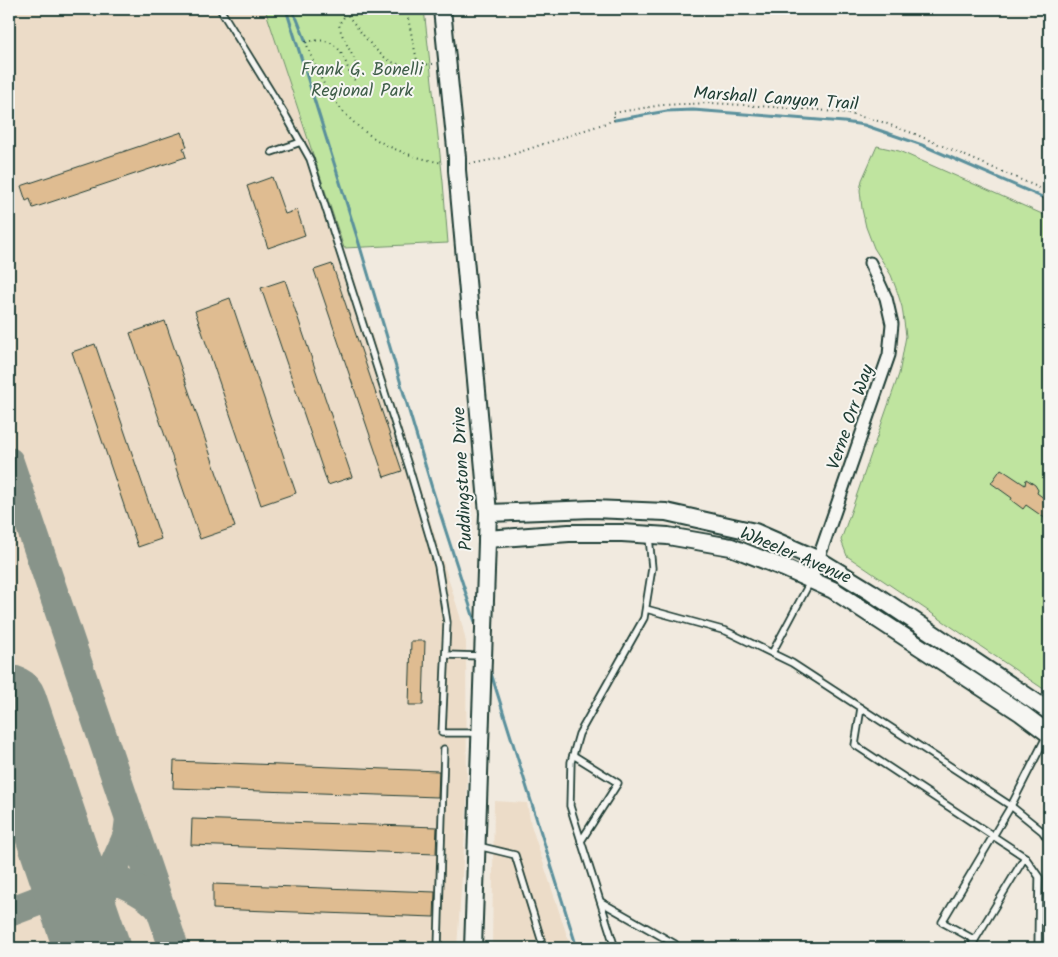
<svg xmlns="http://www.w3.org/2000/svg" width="1058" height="957" viewBox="0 0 1058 957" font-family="Kalam,sans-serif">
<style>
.built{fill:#ecdcc8}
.green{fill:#bfe49f;stroke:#6f906a}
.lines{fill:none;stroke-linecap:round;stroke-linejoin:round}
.stream{stroke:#5a909c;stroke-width:3}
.taxiway{stroke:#88948a;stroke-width:30}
.runway{stroke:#88948a;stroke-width:76}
.building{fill:#dfbc91;stroke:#1f3d34}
.lane-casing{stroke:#1f3d34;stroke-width:9}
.street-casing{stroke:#1f3d34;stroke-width:15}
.secondary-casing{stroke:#1f3d34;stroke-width:20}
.path{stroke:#1f3d34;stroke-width:2;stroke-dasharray:1 4;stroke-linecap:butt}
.lane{stroke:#f6f6f2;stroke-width:5.5}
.street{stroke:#f6f6f2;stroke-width:11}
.secondary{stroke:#f6f6f2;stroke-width:16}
.secondary-bridge-casing{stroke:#1f3d34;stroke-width:20;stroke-linecap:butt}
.secondary-bridge{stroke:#f6f6f2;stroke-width:16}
.labels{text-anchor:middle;stroke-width:4;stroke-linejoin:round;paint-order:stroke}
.park-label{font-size:18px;fill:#3f5e49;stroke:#f6f6f2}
.street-label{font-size:18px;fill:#1f3d34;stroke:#f6f6f2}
</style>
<rect width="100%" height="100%" fill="#f1eadf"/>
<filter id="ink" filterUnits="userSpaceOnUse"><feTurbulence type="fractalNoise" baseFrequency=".02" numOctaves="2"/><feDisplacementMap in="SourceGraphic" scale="10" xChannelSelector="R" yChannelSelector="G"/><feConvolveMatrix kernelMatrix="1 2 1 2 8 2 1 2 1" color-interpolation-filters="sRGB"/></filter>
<g filter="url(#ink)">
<!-- built -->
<g class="built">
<polygon points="9,9 265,9 375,344 460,616 466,642 467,804 457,948 9,948"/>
<polygon points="494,801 527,803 531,825 571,948 492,948"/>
</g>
<!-- green -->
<g class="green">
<polygon points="265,9 424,9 443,182 448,243 344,248"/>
<polygon points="877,146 899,151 1049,217 1049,689 1045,690 847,556 841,540 899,374 906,336 902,307 897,291 891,275 874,248 866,227 862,209 860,190 862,180"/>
</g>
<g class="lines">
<!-- stream -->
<g class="stream">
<polyline points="286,9 358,240 432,488 477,628"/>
<polyline points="290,9 297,19 306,42"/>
<polyline points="615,120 667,111 693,110 844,122 864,125 922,145 1049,200"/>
<polyline points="490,670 577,948"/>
</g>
<!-- taxiway -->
<g class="taxiway">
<polyline points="9,462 174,948"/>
<path d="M56 843C82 876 133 877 160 908"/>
<path d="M59 851C59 874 60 888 38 901 73 900 74 916 90 942"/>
<polyline points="9,912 38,901"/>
<polyline points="88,936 89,922 125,842 128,834 130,819"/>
</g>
<!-- runway -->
<polyline class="runway" points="9,703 92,948"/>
</g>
<!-- building -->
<g class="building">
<polygon points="182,132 187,147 183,148 186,157 33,208 30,199 26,201 21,186"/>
<polygon points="272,177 285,214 297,210 305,235 268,248 247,186"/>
<polygon points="332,264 402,471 384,477 314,270"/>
<polygon points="285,280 352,477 328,485 261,288"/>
<polygon points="230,298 296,493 261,505 195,311"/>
<polygon points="165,321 235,527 200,539 130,333"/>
<polygon points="95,344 161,539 138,547 72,352"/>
<polygon points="1001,469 1025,485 1026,479 1035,485 1038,490 1037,493 1049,502 1049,521 1026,505 1023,509 1011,500 1012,498 991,483"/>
<polygon points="411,641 425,641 423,705 409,705"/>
<polygon points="174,761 439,771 438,797 173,788"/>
<polygon points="192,819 437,827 436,854 191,845"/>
<polygon points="213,884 435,892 434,917 213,909"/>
</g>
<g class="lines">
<!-- lane casing -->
<g class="lane-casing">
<g id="lane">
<polyline points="220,9 286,116 310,159 409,468 438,566 447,622 442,733 480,733"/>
<polyline points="272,152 301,142"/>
<polyline points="646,609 726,631 792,663 1011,806 1042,831 1049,841"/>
<polyline points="772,653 810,582"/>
<polyline points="446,655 481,656"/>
<polyline points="861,708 855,745 1025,857 1039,877 1038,948"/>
<polyline points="573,755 618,783 581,841"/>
<polyline points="478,846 515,855 541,939"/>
<polyline points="601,902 675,944 672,948"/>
<polyline points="975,940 942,922 1011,806 1047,735"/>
<polyline points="438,948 444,749"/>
<polyline points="615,948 570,806 571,762 579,734 644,618 652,568 649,537"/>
<polyline points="970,948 1025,857"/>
</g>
</g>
<!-- street casing -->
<g class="street-casing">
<polyline id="street" points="811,580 889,355 892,324 886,298 870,263"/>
</g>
<!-- secondary casing -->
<g class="secondary-casing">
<g id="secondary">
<polyline points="442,9 457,158"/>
<polyline points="457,170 488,513 473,948"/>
<polyline points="488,513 593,509 666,512 755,532 819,560 871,592 1049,711"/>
<polyline points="487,539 569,533 622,533 668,536 731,547 784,568 833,590 1021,713 1049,734"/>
</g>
</g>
<!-- path -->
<g class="path">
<polyline points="406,9 418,65"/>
<path d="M433 64C421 65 409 67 398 64 379 60 360 30 348 16L344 17 339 24C342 43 359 58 358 78L355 80 351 78C343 52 337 35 306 42 329 112 369 150 443 163"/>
<polyline points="470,164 502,158 615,120 613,113 662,105 712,103 819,110 854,115 882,122 915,134 1049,192"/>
</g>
<!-- lane -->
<use href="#lane" class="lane"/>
<!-- street -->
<use href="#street" class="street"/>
<!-- secondary -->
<use href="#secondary" class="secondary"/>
<!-- secondary-bridge casing -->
<g class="secondary-bridge-casing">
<polyline id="secondary-bridge" points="457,158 457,170"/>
</g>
<!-- secondary-bridge -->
<use href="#secondary-bridge" class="secondary-bridge"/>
</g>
</g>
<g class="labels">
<!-- park labels -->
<g class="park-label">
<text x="362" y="75">Frank G. Bonelli<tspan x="362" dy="21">Regional Park</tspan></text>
</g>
<!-- street labels -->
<g class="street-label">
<text transform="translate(776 98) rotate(4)" y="6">Marshall Canyon Trail</text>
<text transform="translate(850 417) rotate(-71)" y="6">Verne Orr Way</text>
<text transform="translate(462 479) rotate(-93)" y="6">Puddingstone Drive</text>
<text transform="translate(796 555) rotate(23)" y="6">Wheeler Avenue</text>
</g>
</g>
<!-- margin -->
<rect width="1058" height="957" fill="none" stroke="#f6f6f2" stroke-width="30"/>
<rect x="15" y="15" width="1028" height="927" fill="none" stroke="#1f3d34" stroke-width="2" filter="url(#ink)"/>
</svg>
